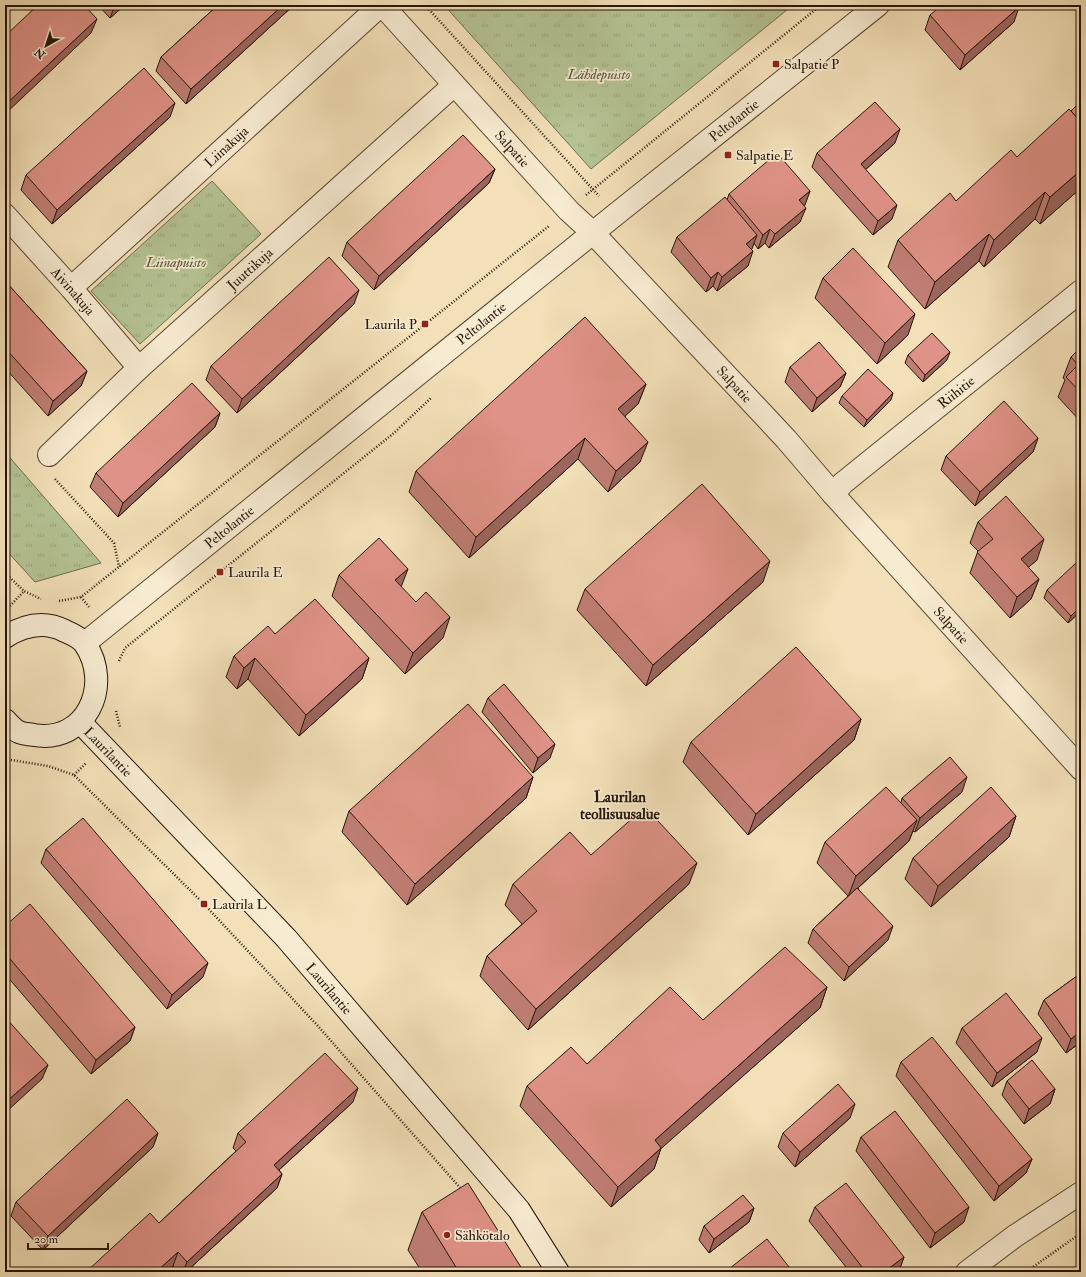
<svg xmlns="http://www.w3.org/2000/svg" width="1086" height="1277" viewBox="0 0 1086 1277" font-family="'IM FELL Double Pica',serif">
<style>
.grass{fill:url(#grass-tufts);stroke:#6e6c4d}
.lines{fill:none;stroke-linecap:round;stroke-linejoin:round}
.street-casing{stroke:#594833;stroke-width:24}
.secondary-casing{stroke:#261507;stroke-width:24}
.path{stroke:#261507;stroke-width:2.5;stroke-dasharray:1 2;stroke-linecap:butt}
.street{stroke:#f7ebd1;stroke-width:22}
.secondary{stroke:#f7ebd1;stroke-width:22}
.wall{fill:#c07e74;stroke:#261507}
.shaded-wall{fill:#9c665e;stroke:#261507}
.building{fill:#df9287;stroke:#261507}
.poi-dot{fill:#8f2418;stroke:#f7ebd1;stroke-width:1.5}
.labels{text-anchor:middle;stroke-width:3.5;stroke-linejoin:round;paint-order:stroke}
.poi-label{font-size:14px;fill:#261507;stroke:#f7ebd1;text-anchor:start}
.park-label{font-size:14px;font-style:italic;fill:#585238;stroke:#f7ebd1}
.street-label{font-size:14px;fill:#261507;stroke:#f7ebd1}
.neighbourhood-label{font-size:15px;font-weight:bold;fill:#261507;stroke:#f7ebd1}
</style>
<defs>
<pattern id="grass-tufts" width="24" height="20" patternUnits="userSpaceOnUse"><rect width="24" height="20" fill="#b5c393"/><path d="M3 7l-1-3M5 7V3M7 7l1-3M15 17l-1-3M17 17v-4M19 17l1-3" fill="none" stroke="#9ca77d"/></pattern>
</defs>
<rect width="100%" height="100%" fill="#f3e0b8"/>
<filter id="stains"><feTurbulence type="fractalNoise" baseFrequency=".005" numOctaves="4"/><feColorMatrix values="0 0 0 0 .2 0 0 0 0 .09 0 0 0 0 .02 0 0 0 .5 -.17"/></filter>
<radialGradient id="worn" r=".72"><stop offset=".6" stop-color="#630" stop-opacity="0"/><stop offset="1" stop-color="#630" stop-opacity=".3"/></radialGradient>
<!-- grass -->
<g class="grass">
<polygon points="444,5 793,5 591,169"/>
<polygon points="212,181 261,234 140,344 91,291"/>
<polygon points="5,452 101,563 35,582 5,549"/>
</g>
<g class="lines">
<!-- street casing -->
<g class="street-casing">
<g id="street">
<path id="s1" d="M382 5 569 211 593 233 786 439 833 494 1081 769"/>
<path id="s2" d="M5 215 71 288 139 368"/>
<path id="s3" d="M71 288 381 5"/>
<path id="s4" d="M49 455 139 368 454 85"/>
<path id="s5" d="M833 494 843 483 1081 291"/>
<path id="s6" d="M85 643 615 215 878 5"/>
<polyline points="967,1272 1015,1236 1081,1193"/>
</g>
</g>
<!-- secondary casing -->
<g class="secondary-casing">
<g id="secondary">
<path d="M5 637C24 625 44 620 65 631 72 634 81 638 85 644 113 685 86 744 34 735 29 734 23 734 19 732 14 730 9 724 5 720"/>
<path id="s7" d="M80 722 286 938 519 1210 558 1272"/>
</g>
</g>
<!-- path -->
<g class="path">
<polyline points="425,5 599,196"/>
<polyline points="586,195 821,5"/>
<polyline points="55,479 114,543 119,567"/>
<polyline points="5,573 24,591"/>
<polyline points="81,597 89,607"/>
<polyline points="59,601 81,597 549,226"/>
<polyline points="10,606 24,591 41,599"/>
<polyline points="119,661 125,648 394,433 432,397"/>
<polyline points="116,711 120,727"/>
<polyline points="5,759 48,766 74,775 204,904 317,1025 462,1190"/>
<polyline points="74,775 86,763"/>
<polyline points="1026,1272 1081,1233"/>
</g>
<!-- street -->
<use href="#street" class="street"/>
<!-- secondary -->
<use href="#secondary" class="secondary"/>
</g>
<!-- wall -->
<g class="wall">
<polygon points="98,5 125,5 110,18"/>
<polygon points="218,5 294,5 186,104 156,71 161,57"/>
<polygon points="930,15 1014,22 960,70 925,30"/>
<polygon points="1081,101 1081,188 1040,224 1035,219 984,267 979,261 925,309 888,267 898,240 956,201 1017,157 1071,111"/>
<polygon points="170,117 52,224 21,190 26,175"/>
<polygon points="895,143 865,170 892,219 873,235 812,167 817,153"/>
<polygon points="495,169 489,183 374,290 342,256 347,242"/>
<polygon points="810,191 804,206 800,222 769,248 765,243 758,249 754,243 751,250 748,266 717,291 713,286 706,292 671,252 677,237 727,200 729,194"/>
<polygon points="823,278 908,335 877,364 815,298"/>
<polygon points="5,281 87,371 81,386 48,416 5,368"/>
<polygon points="354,304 237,413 206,380 211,366"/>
<polygon points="1081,347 1081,422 1058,397 1065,380 1063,378 1071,357"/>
<polygon points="908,355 947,360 923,382 905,363"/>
<polygon points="790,367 846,373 840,387 812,412 785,382"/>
<polygon points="646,384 638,404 625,416 640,462 608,492 578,459 469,558 409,492 416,471"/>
<polygon points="842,396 891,400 864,427 839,403"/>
<polygon points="220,413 215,427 118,517 90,487 96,473"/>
<polygon points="1038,438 1033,452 975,506 941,470 946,456"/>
<polygon points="978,522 1037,560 1028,567 1039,579 1031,599 1010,618 970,573 978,551 970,543"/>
<polygon points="1081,568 1081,611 1068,623 1044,598 1047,590"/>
<polygon points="339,575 401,587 443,638 405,674 332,596"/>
<polygon points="763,582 646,686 577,610 585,589"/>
<polygon points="234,656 369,658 362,679 299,736 248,679 237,689 226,677"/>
<polygon points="488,698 550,758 533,773 482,712"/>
<polygon points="861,719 854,740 748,835 683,762 691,742"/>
<polygon points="533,777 526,798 407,905 342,832 349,811"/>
<polygon points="962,792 915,832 913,831 909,841 858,888 888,940 844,981 808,943 813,929 848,896 817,863 825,842 901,803 902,798"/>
<polygon points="1016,816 1009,837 931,907 905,879 913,858"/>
<polygon points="46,849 203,977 167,1009 41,863"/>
<polygon points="591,855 689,884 528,1030 480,976 487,956 522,924 505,905 513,884"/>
<polygon points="5,926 135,1027 130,1041 91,1074 5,974"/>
<polygon points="1081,973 1081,1042 1066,1053 1038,1014 1044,1000"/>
<polygon points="827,987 820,1008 661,1148 654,1169 611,1207 520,1106 527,1086 587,1064"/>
<polygon points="962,1028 1037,1052 992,1087 956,1043"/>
<polygon points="901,1062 1032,1159 1026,1173 994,1201 896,1076"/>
<polygon points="1007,1081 1055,1089 1050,1104 1024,1124 1002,1095"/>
<polygon points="353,1102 279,1170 282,1174 277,1188 186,1272 178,1272 173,1266 166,1272 86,1272 159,1223 236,1151 233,1148 238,1133"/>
<polygon points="850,1118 795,1167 778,1147 783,1133"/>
<polygon points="158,1133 153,1147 43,1250 11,1216 16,1202"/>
<polygon points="861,1137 964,1222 930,1248 856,1151"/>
<polygon points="815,1207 904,1257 899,1271 897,1272 850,1272 809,1221"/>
<polygon points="754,1208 749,1222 709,1253 699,1240 704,1226"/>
<polygon points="422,1212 524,1272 422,1272 408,1250"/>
</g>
<!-- shaded-wall -->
<g class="shaded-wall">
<polygon points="115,5 125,5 110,18"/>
<polygon points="283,5 294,5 186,104 191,89"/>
<polygon points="1019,7 1014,22 960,70 965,55"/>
<polygon points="97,19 91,33 5,114 5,105"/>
<polygon points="175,103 170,117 52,224 57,210"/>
<polygon points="900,129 895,143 855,179 861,164"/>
<polygon points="495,169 489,183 374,290 379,276"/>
<polygon points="1081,170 1081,188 1040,224 1050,197"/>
<polygon points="810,191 805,205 794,214 799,200"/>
<polygon points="1045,192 1035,219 984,267 994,240"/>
<polygon points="897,205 892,219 873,235 878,221"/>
<polygon points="806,208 800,222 769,248 775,234"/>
<polygon points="770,229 765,243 758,249 763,235"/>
<polygon points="989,234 979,261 925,309 935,282"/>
<polygon points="757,235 752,249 741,258 746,244"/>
<polygon points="753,251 748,266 717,291 722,277"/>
<polygon points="718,272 713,286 706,292 711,278"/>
<polygon points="359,290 354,304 237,413 242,399"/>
<polygon points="915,314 908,335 877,364 885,343"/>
<polygon points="950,352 947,360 923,382 925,375"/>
<polygon points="87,371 81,386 48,416 53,401"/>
<polygon points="846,373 840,387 812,412 817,398"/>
<polygon points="646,384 638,404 610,430 618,409"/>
<polygon points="893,393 891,400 864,427 867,420"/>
<polygon points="220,413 215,427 118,517 123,503"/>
<polygon points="585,438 578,459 469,558 476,537"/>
<polygon points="1038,438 1033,452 975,506 980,492"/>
<polygon points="648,442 640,462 608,492 616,471"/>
<polygon points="1044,539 1037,560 1014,580 1021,559"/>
<polygon points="770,561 763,582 646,686 653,665"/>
<polygon points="408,569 400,590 395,580"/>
<polygon points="1039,579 1031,599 1010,618 1017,597"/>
<polygon points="1081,606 1081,611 1068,623 1071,616"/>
<polygon points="450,617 443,638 405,674 413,653"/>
<polygon points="255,658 248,679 237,689 244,668"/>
<polygon points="369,658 362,679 299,736 306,715"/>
<polygon points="861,719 854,740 748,835 756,814"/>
<polygon points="555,744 550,758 533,773 538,758"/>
<polygon points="533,777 526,798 407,905 415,884"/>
<polygon points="967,777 962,792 915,832 920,818"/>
<polygon points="1016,816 1009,837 931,907 938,886"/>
<polygon points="917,820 909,841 848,897 856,876"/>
<polygon points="697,863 689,884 528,1030 536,1009"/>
<polygon points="893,926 888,940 844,981 849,967"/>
<polygon points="208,963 203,977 167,1009 172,995"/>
<polygon points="827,987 820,1008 647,1161 655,1140"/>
<polygon points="135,1027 130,1041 91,1074 96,1060"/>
<polygon points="1081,1031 1081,1042 1066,1053 1071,1039"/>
<polygon points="1042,1038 1037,1052 992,1087 997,1073"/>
<polygon points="48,1065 42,1079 5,1113 5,1105 6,1102"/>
<polygon points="358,1088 353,1102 269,1179 274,1165"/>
<polygon points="1055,1089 1050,1104 1024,1124 1029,1109"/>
<polygon points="855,1104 850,1118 795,1167 800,1152"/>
<polygon points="158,1133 153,1147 43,1250 48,1236"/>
<polygon points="661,1148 654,1169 611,1207 618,1187"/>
<polygon points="1032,1159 1026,1173 994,1201 999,1186"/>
<polygon points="282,1174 277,1188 186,1272 183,1272 187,1262"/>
<polygon points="969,1207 964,1222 930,1248 935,1233"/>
<polygon points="754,1208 749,1222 709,1253 714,1239"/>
<polygon points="178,1252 173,1266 166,1272 156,1272"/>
<polygon points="904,1257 899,1271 897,1272 884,1272"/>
</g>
<!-- building -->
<g class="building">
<polygon points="38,5 84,5 97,19 5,105 5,36"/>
<polygon points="218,5 283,5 191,89 161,57"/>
<polygon points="942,5 1017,5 1019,7 965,55 930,15"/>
<polygon points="144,68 175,103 57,210 26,175"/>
<polygon points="1081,101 1081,122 1071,111"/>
<polygon points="875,102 900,129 861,164 897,205 878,221 817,153"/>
<polygon points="1069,109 1081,122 1081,170 1050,197 1045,192 994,240 989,234 935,282 898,240 950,193 956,201 1011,150 1017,157"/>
<polygon points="463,135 495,169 379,276 347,242"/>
<polygon points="777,153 810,191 799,200 806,208 775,234 770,229 763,235 729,194"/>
<polygon points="725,197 757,235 746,244 753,251 722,277 718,272 711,278 677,237"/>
<polygon points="853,248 915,314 885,343 823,278"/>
<polygon points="329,257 359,290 242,399 211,366"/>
<polygon points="5,281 87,371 53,401 5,348"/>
<polygon points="585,317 646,384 618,409 648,442 616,471 585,438 476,537 416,471"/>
<polygon points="932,333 950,352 925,375 908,355"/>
<polygon points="819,342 846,373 817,398 790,367"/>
<polygon points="1081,347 1081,393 1066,377 1078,365 1071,357"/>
<polygon points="868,369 893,393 867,420 842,396"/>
<polygon points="192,383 220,413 123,503 96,473"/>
<polygon points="1004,401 1038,438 980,492 946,456"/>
<polygon points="702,484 770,561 653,665 585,589"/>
<polygon points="1006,496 1044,539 1021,559 1039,579 1017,597 977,552 993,539 978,522"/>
<polygon points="379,538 408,569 395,580 416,602 426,592 450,617 413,653 339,575"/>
<polygon points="1076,563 1081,568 1081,606 1071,616 1047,590"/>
<polygon points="315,599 369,658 306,715 255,658 244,668 234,656 268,626 275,634"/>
<polygon points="796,647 861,719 756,814 691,742"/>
<polygon points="504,684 555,744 538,758 488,698"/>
<polygon points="468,704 533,777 415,884 349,811"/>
<polygon points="950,757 967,777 920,818 902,798"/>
<polygon points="886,787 917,820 856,876 825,842"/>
<polygon points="991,787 1016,816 938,886 913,858"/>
<polygon points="645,807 697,863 536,1009 487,956 537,911 513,884 570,832 591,855"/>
<polygon points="83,818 208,963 172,995 46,849"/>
<polygon points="857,888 893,926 849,967 813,929"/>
<polygon points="30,904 135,1027 96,1060 5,953 5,926"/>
<polygon points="785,947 827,987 655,1140 661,1148 618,1187 527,1086 571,1047 587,1064 670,987 703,1020"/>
<polygon points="1081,973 1081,1031 1071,1039 1044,1000"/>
<polygon points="1006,993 1042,1038 997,1073 962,1028"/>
<polygon points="5,1017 48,1065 6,1102 5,1101"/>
<polygon points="932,1037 1032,1159 999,1186 901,1062"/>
<polygon points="325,1053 358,1088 274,1165 282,1174 187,1262 178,1252 156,1272 86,1272 150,1213 159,1223 246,1142 238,1133"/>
<polygon points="1032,1060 1055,1089 1029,1109 1007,1081"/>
<polygon points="838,1084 855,1104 800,1152 783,1133"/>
<polygon points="127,1099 158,1133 48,1236 16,1202"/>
<polygon points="895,1111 969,1207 935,1233 861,1137"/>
<polygon points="468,1183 524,1272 459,1272 422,1212"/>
<polygon points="846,1183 904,1257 884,1272 866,1272 815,1207"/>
<polygon points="743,1195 754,1208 714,1239 704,1226"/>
<polygon points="767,1239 793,1272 725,1272"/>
</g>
<!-- markers -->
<g class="poi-dot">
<rect x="772" y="60" width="8" height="8" rx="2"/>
<rect x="724" y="151" width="8" height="8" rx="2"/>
<rect x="421" y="320" width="8" height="8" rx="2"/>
<rect x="216" y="568" width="8" height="8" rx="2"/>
<rect x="200" y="900" width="8" height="8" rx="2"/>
<circle cx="447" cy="1235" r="4"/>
</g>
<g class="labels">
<!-- poi labels -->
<g class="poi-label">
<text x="784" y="69">Salpatie P</text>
<text x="736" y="160">Salpatie E</text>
<text x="417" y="329" text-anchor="end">Laurila P</text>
<text x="228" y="577">Laurila E</text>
<text x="212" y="909">Laurila L</text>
<text x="455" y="1240">Sähkötalo</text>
</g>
<!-- park labels -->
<g class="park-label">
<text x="599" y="79">Lähdepuisto</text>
<text x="176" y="267">Liinapuisto</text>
</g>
<!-- street labels -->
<g class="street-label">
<text dy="5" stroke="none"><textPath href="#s6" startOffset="833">Peltolantie</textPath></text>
<text dy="5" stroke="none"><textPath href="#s3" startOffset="210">Liinakuja</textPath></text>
<text dy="5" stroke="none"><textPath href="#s1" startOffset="194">Salpatie</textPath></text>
<text dy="5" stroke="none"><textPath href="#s4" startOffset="274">Juuttikuja</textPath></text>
<text dy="5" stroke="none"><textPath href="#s2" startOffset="102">Aivinakuja</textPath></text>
<text dy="5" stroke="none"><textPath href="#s6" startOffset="509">Peltolantie</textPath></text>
<text dy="5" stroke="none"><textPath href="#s1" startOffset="518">Salpatie</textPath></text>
<text dy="5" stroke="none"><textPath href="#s5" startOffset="160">Riihitie</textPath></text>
<text dy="5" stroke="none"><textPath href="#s6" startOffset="185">Peltolantie</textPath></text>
<text dy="5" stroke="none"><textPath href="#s1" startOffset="842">Salpatie</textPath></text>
<text dy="5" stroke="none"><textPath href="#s7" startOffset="41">Laurilantie</textPath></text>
<text dy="5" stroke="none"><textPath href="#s7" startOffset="365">Laurilantie</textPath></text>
</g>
<!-- neighbourhood labels -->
<g class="neighbourhood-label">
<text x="620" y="802">Laurilan<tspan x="620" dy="17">teollisuusalue</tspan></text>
</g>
</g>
<!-- margin -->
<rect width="1086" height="1277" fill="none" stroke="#f3e0b8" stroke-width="20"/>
<rect x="6" y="6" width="1074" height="1265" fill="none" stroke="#261507" stroke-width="2"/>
<rect x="10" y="10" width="1066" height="1257" fill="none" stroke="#261507"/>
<!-- north arrow -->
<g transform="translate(46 46) rotate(219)" stroke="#f7ebd1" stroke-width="3" paint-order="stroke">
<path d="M0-3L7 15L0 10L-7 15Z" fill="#261507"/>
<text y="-6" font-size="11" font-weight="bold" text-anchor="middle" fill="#261507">N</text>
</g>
<!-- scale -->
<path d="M28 1243v6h80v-6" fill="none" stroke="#261507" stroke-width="2"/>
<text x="34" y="1243" font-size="12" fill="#261507" stroke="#f7ebd1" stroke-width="3" paint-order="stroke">20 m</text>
<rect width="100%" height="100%" filter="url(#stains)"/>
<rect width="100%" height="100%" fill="url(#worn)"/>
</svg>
